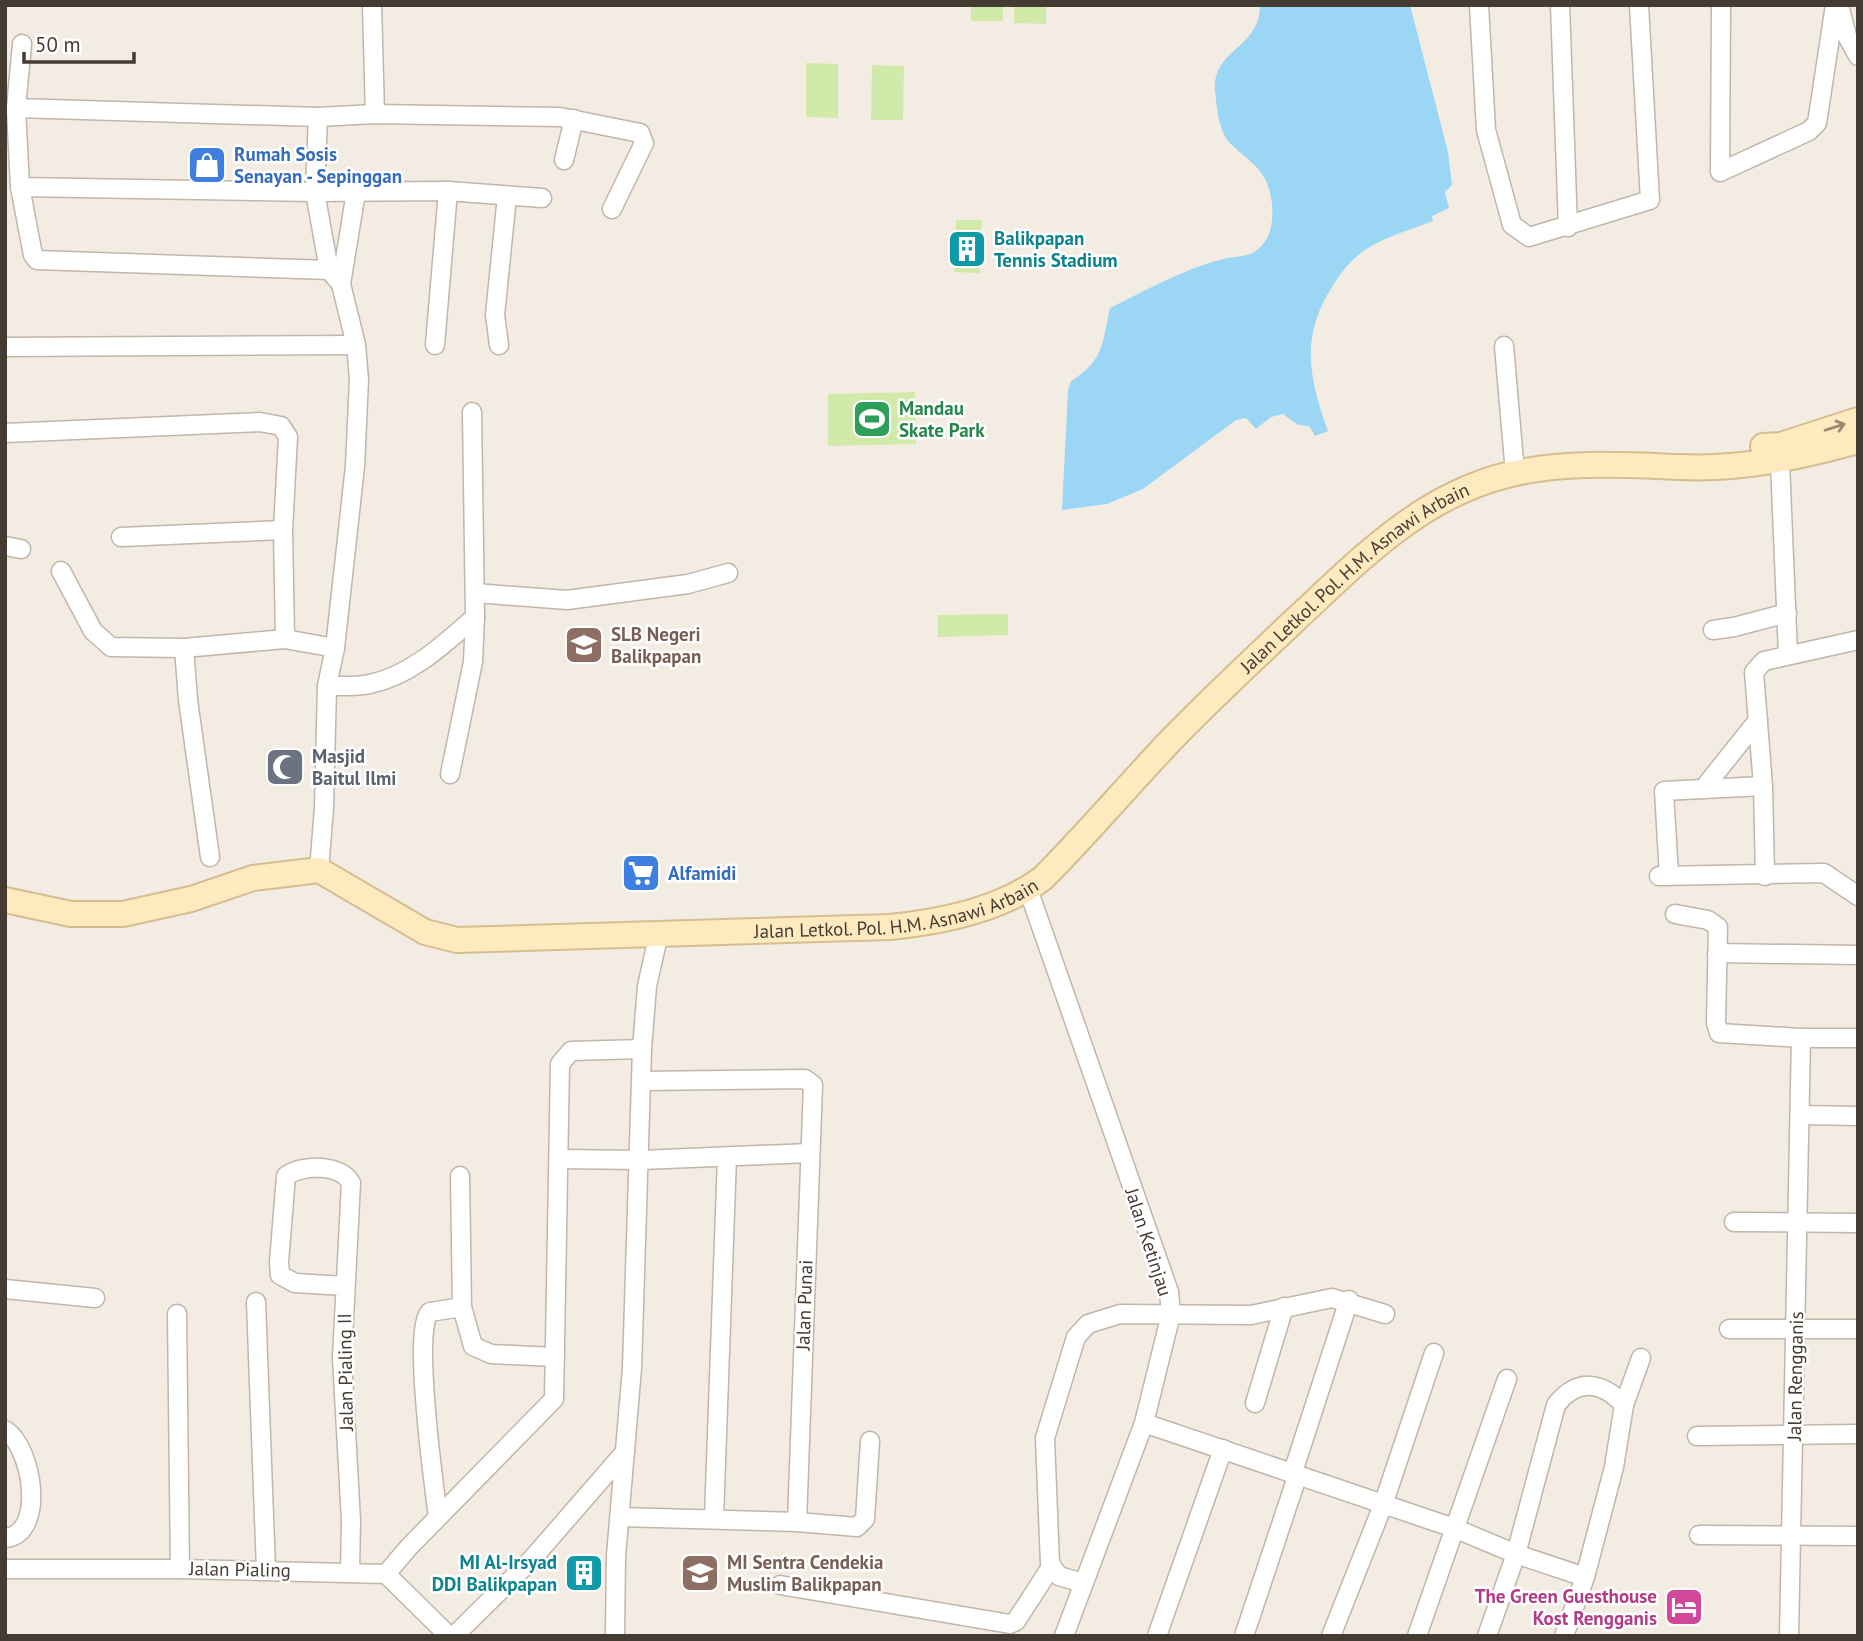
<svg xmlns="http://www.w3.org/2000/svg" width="1863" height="1641" viewBox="0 0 1863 1641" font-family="'PT Sans',sans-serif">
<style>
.green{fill:#d2eaa9}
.water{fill:#9bd7f4}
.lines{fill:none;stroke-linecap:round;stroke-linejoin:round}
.street-casing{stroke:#c1b6a8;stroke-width:21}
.secondary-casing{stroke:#d5bd90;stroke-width:28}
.street{stroke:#fff;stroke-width:18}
.secondary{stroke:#ffeac0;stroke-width:24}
.oneway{stroke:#988a72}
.labels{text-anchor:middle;stroke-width:5;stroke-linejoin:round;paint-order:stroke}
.shop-label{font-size:19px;font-weight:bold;fill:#366cbe;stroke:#fff;text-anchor:start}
.culture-label{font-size:19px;font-weight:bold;fill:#0d838f;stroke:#fff;text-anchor:start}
.leisure-label{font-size:19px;font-weight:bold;fill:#27864d;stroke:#fff;text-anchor:start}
.street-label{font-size:19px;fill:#443c33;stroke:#fff}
.education-label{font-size:19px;font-weight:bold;fill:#785e54;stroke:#fff;text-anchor:start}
.worship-label{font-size:19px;font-weight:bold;fill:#5b616d;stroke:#fff;text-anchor:start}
.hotel-label{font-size:19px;font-weight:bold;fill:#b23c85;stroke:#fff;text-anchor:end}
</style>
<rect width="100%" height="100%" fill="#f3ece3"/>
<!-- green -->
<g class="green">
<rect x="971" y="5" width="32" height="16"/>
<polygon points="1014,5 1046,5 1046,24 1014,23"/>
<polygon points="806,63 838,64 838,118 806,117"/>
<polygon points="872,65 904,66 903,120 871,120"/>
<polygon points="956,220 982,220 980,273 954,272"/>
<polygon points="915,392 916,444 828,446 828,394"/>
<polygon points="1008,614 1008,635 938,637 938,615"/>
</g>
<!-- water -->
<path class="water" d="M1260 5H1410L1448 152 1452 185 1445 192 1449 208 1432 216 1433 221C1412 229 1388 236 1368 248 1353 257 1341 272 1332 287 1300 337 1309 378 1328 431L1315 436 1309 426 1298 425 1283 414 1271 417 1256 429 1246 418 1236 420 1143 489 1107 504 1062 510 1068 390 1071 381C1104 361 1102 343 1110 308 1146 290 1184 269 1223 259 1234 256 1248 258 1258 249 1277 235 1275 198 1265 179 1257 164 1244 157 1232 145 1218 132 1217 108 1215 90 1213 48 1260 49 1260 5Z"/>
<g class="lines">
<!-- street casing -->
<g class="street-casing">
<g id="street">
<polyline points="372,5 375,114"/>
<polyline points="1479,5 1486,130 1512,225 1529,237 1650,200 1639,5"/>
<polyline points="1560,5 1568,227"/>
<polyline points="1721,5 1720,172 1809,131 1817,123 1835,5"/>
<polyline points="1839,5 1847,36 1858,56"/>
<polyline points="22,44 16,108 318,117 375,114 560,117 640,133 644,143 612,209"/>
<polyline points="16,108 20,187 33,255 37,260 329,270"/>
<polyline points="318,117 315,192 329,270 341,284 356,345 359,380 355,466 335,648 327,686 324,808 319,870"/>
<polyline points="564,160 574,119"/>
<polyline points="20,187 315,192 448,191 542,198"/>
<polyline points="341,284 356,192"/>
<polyline points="435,345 448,191"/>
<polyline points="499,345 495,315 507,196"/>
<polyline points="1504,346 1515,473"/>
<polyline points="5,347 356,345"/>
<polyline points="5,433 260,422 281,426 288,437 283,530 285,639 184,648 111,647 93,631 61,571"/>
<polyline points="1780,462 1788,655"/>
<polyline points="121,537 283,530"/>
<polyline points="5,546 21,549"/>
<polyline points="475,593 567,600 688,584 728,573"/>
<polyline points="1713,630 1734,627 1787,613"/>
<polyline points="285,639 335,648"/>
<polyline points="184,648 188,700 210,857"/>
<path d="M327 686C340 686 357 687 370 684 412 675 444 644 475 617L472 412"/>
<polyline points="1758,720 1703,789 1763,786"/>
<polyline points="450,774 473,662 475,617"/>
<polyline points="1659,876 1824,873 1858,896"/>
<polyline points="1669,876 1664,791 1703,789"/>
<polyline points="1765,876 1763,786 1754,672 1764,661 1858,640"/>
<polyline points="1028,889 1169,1292 1171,1314 1144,1423 1064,1636"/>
<polyline points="1675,914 1708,920 1718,927 1716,1023 1719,1033 1801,1038 1789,1636"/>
<polyline points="1717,953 1858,955"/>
<polyline points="1801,1038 1858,1038"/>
<polyline points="1800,1115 1858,1116"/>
<polyline points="559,1159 641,1160 809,1153"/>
<polyline points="460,1176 462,1307 473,1346 491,1354 555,1357"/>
<polyline points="1734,1222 1858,1223"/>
<path d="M345 1286 295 1283 280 1275 279 1262 286 1176C303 1164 341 1164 351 1183L342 1358 351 1521 350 1571"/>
<polyline points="5,1289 95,1298"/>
<polyline points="256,1302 266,1570"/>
<polyline points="177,1314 180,1569"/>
<polyline points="1729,1329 1858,1329"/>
<polyline points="1255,1403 1284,1307"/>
<polyline points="1144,1423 1454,1528 1516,1554 1585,1577"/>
<path d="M5 1430C32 1446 47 1534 5 1538"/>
<polyline points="1697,1436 1858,1434"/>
<polyline points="1292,1475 1349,1300"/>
<path d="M438 1517C434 1486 412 1326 430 1312L462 1307"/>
<polyline points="620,1517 797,1522 813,1085 805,1079 643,1081"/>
<polyline points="714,1517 727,1157"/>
<polyline points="797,1522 857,1527 865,1519 870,1441"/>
<polyline points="1699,1535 1858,1536"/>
<polyline points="5,1569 180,1569 386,1574 449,1636"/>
<polyline points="386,1574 409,1547 554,1399 560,1064 571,1051 642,1049"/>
<polyline points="1083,1583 1059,1576 1050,1564 1045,1438 1076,1337 1088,1324 1120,1314 1251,1315 1332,1298 1385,1314"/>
<polyline points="780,1585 1010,1624 1016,1621 1051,1567"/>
<polyline points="454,1636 532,1559 625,1452"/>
<polyline points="615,1636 616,1556 632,1368 642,1049 647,986 659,933"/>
<polyline points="1157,1636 1223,1449"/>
<polyline points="1244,1636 1297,1477"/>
<polyline points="1331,1636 1383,1505 1434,1353"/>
<polyline points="1417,1636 1507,1379"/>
<path d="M1487 1636 1516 1554 1556 1405C1577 1378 1602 1381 1624 1405"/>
<polyline points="1564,1636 1585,1577 1614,1467 1624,1405 1641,1358"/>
</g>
</g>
<!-- secondary casing -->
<g class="secondary-casing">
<g id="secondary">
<polyline points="1763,446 1781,445 1858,420"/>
<path id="s1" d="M5 900 71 914H123L191 899 253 878 319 870 425 932 457 940 890 927C941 922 1001 910 1043 878 1088 833 1129 784 1173 738 1212 698 1254 659 1295 620 1361 559 1421 495 1511 474 1566 461 1625 465 1680 467 1741 470 1800 457 1858 441"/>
</g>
</g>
<!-- street -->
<use href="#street" class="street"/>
<!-- secondary -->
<use href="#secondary" class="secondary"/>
</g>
<!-- one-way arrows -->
<defs><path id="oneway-shaft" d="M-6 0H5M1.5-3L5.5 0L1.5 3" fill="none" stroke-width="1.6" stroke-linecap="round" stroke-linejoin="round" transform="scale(1.75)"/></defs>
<use class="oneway" href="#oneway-shaft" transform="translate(1835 427) rotate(-18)"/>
<!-- icons -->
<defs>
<g id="shop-square" transform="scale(2.0125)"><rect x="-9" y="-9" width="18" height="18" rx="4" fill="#3f7fe0" stroke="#fff"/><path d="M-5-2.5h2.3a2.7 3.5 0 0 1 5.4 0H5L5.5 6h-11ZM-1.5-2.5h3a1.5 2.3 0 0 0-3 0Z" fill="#fff"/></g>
<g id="building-square" transform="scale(2.0125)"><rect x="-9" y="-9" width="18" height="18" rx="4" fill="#0f9aa8" stroke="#fff"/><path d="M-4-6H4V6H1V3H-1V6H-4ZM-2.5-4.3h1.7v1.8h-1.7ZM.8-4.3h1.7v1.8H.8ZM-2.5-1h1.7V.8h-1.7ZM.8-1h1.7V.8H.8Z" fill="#fff"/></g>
<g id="stadium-square" transform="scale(2.0125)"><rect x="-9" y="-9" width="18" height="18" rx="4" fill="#2e9e5b" stroke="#fff"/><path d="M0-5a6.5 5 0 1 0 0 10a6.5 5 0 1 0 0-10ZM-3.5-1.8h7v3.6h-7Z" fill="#fff"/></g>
<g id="school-square" transform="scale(2.0125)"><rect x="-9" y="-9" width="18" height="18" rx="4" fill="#8d6e63" stroke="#fff"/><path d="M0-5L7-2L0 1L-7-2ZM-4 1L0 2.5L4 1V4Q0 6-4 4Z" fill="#fff"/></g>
<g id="mosque-square" transform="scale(2.0125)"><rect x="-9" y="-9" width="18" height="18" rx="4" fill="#6b7280" stroke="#fff"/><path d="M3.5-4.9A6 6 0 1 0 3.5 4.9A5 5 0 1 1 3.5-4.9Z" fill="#fff"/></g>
<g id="supermarket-square" transform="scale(2.0125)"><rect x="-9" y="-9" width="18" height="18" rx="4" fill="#3f7fe0" stroke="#fff"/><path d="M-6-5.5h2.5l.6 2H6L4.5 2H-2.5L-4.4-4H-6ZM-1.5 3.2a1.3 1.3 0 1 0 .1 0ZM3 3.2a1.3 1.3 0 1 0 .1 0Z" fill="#fff"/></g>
<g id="hotel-square" transform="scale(2.0125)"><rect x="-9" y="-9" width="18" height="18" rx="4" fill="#d1479c" stroke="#fff"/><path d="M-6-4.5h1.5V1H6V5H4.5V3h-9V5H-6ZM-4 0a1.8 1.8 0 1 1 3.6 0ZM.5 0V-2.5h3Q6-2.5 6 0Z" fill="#fff"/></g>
</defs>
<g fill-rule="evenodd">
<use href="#shop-square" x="207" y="165"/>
<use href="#building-square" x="967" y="249"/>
<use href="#stadium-square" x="872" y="419"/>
<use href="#school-square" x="584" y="645"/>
<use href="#mosque-square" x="285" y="767"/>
<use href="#supermarket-square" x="641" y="873"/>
<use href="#building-square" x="584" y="1573"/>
<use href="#school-square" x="700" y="1573"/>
<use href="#hotel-square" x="1684" y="1607"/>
</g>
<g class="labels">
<!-- shop labels -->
<g class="shop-label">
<text x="234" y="161">Rumah Sosis<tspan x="234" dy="22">Senayan - Sepinggan</tspan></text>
<text x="668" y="880">Alfamidi</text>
</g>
<!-- culture labels -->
<g class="culture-label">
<text x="994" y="245">Balikpapan<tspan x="994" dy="22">Tennis Stadium</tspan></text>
<text x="557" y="1569" text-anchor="end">MI Al-Irsyad<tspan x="557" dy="22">DDI Balikpapan</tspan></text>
</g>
<!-- leisure labels -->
<g class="leisure-label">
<text x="899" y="415">Mandau<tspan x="899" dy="22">Skate Park</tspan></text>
</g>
<!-- street labels -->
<g class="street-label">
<text dy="7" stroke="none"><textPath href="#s1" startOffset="1507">Jalan Letkol. Pol. H.M. Asnawi Arbain</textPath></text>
<text dy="7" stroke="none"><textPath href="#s1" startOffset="919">Jalan Letkol. Pol. H.M. Asnawi Arbain</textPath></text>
<text transform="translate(1149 1242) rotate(72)" y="7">Jalan Ketinjau</text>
<text transform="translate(804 1305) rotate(-88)" y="7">Jalan Punai</text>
<text transform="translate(345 1372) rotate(-91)" y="7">Jalan Pialing II</text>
<text transform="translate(1795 1376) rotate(-89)" y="7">Jalan Rengganis</text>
<text transform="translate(240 1569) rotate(1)" y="7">Jalan Pialing</text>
</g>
<!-- education labels -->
<g class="education-label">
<text x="611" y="641">SLB Negeri<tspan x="611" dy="22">Balikpapan</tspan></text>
<text x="727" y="1569">MI Sentra Cendekia<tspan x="727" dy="22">Muslim Balikpapan</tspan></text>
</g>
<!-- worship labels -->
<g class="worship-label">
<text x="312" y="763">Masjid<tspan x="312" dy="22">Baitul Ilmi</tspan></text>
</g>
<!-- hotel labels -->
<g class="hotel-label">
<text x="1657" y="1603">The Green Guesthouse<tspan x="1657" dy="22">Kost Rengganis</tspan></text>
</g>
</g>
<!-- border -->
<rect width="1863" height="1641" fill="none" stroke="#443c33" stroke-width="14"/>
<!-- scale -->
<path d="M24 52v10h110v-10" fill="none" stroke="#443c33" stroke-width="3.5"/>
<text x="35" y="52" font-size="21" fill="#443c33" stroke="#ffffff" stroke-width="5" paint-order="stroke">50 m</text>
</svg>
